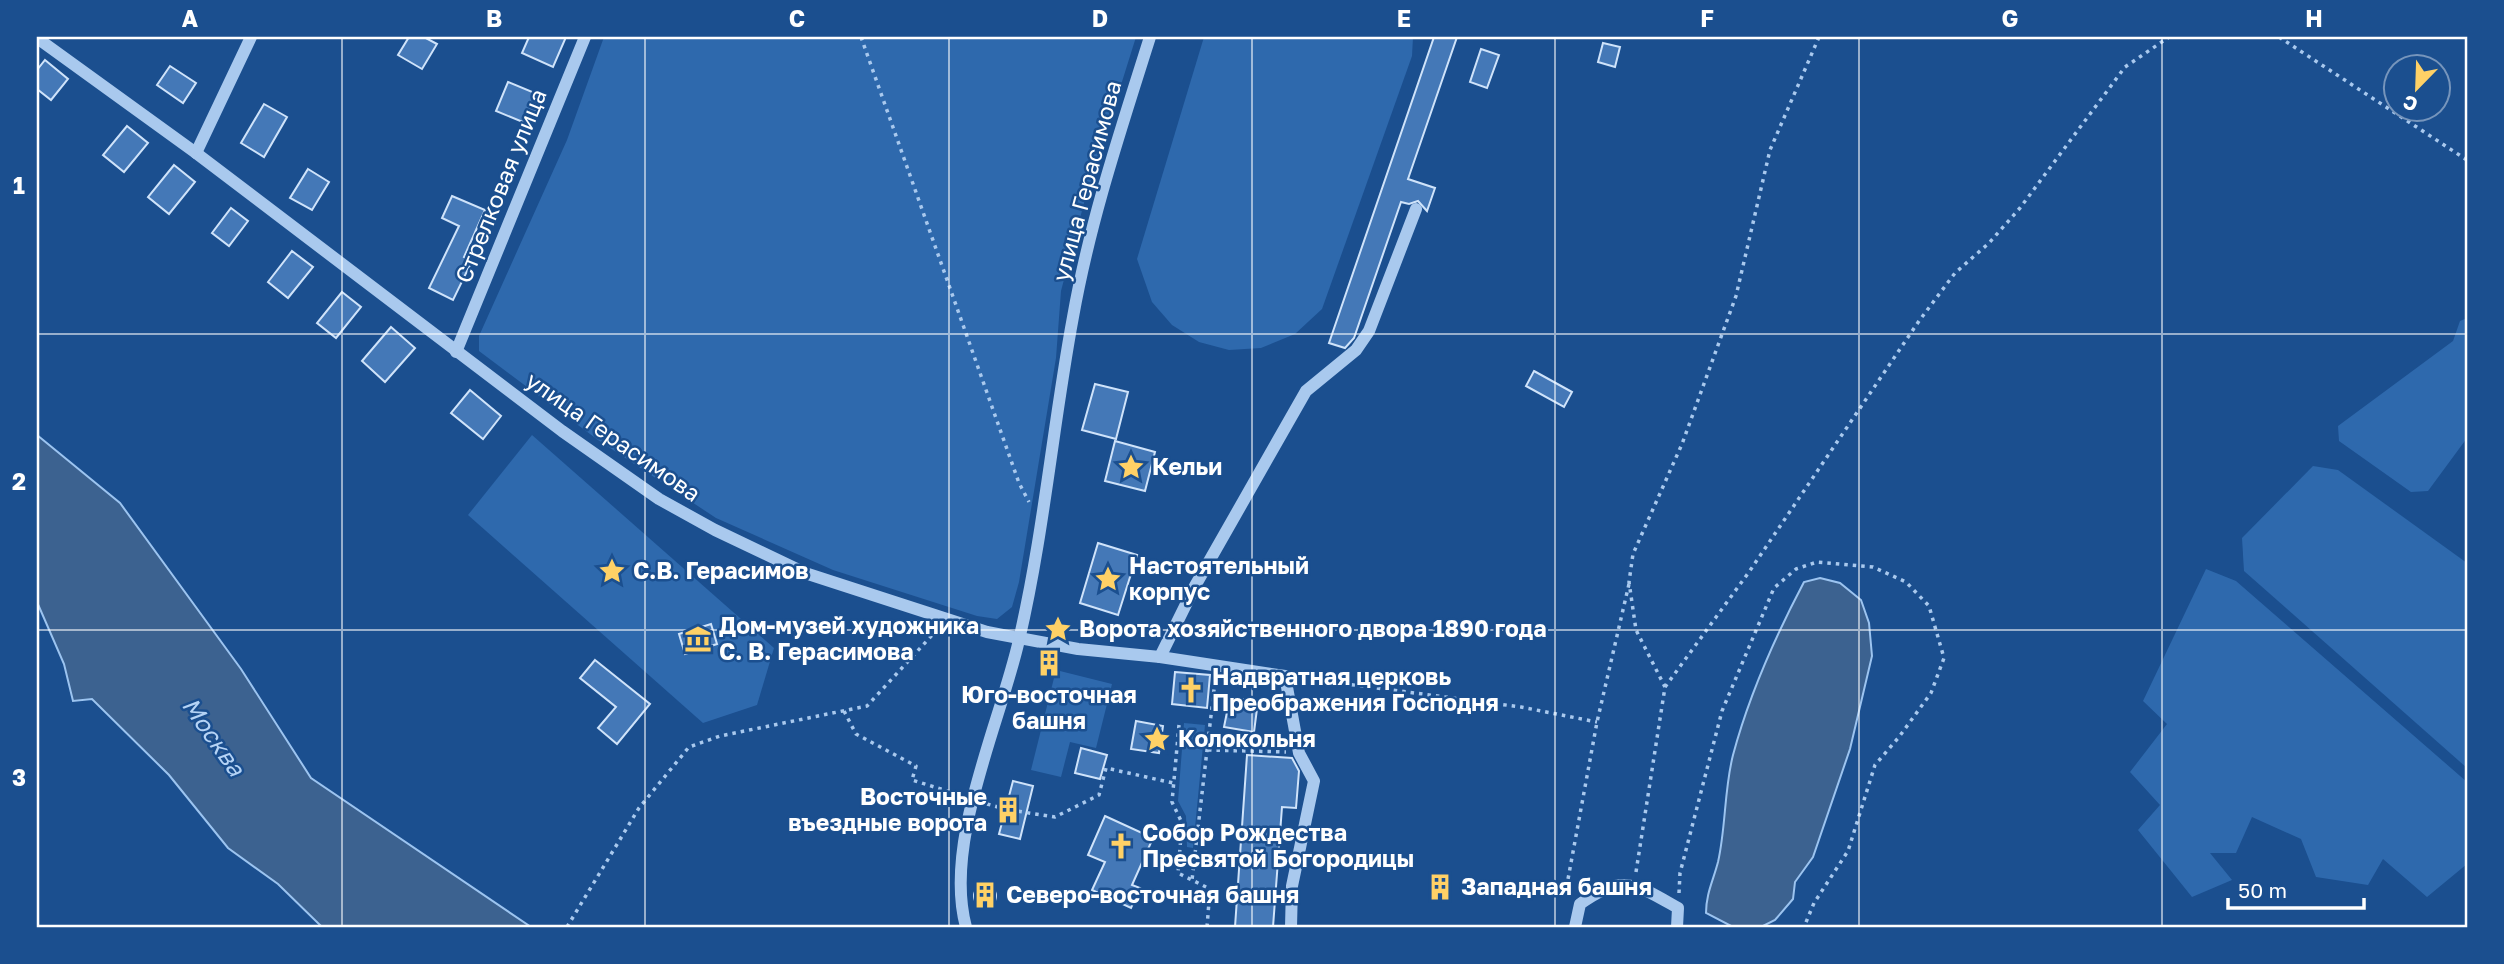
<svg xmlns="http://www.w3.org/2000/svg" width="2504" height="964" viewBox="0 0 2504 964" font-family="'Golos Text',sans-serif">
<style>
.green{fill:#2e69ad}
.water{fill:#3c6290;stroke:#9cc4f0;stroke-width:2}
.building{fill:#4478b7;stroke:#cfe3fa;stroke-width:2}
.lines{fill:none;stroke-linecap:round;stroke-linejoin:round}
.path{stroke:#a9c9ee;stroke-width:3.5;stroke-dasharray:3.5 5;stroke-linecap:butt}
.minor{stroke:#a9c9ee;stroke-width:12}
.grid{fill:none;stroke:#fff;stroke-width:2;stroke-opacity:0.55}
.labels{text-anchor:middle;stroke-width:5;stroke-linejoin:round;paint-order:stroke}
.street-label{font-size:23px;fill:#fff;stroke:#1b4f8f}
.poi-label{font-size:23px;font-weight:bold;fill:#fff;stroke:#1b4f8f;text-anchor:start}
.water-label{font-size:24px;font-style:italic;fill:#b5d3f5;stroke:#1b4f8f}
.neatline{fill:none;stroke:#fff;stroke-width:2.5}
.grid-label{font-size:23px;text-anchor:middle;font-weight:bold;fill:#fff}
</style>
<rect width="100%" height="100%" fill="#1b4f8f"/>
<!-- green -->
<g class="green">
<polygon points="604,37 1136,37 1084,203 1061,291 1056,358 1019,582 1012,607 997,619 977,616 833,570 716,518 598,440 479,351 479,336 567,140"/>
<polygon points="1204,37 1413,37 1412,56 1322,309 1295,334 1261,348 1229,350 1199,342 1172,325 1152,302 1137,259"/>
<polygon points="2467,318 2467,438 2428,491 2411,492 2339,441 2338,426 2453,341 2460,321"/>
<polygon points="532,435 774,648 757,705 703,723 468,515"/>
<polygon points="2313,466 2338,470 2467,563 2467,768 2244,571 2242,538"/>
<polygon points="2206,569 2236,581 2467,782 2467,864 2427,897 2383,859 2368,885 2316,877 2301,839 2252,817 2236,853 2210,853 2232,880 2192,897 2138,830 2160,805 2130,772 2167,724 2143,701"/>
<polygon points="1056,670 1112,684 1096,748 1070,742 1061,777 1031,770"/>
<polygon points="1184,723 1205,725 1193,848 1187,847 1186,816 1178,801"/>
</g>
<!-- water -->
<g class="water">
<polygon points="37,435 120,503 241,669 311,778 531,927 322,927 278,884 228,848 169,775 92,699 73,701 64,664 37,602"/>
<path d="M1820 578 1840 583 1861 600 1869 623 1872 656 1850 749 1813 857 1795 882 1793 899 1775 920 1761 927H1733L1706 913C1706 894 1713 881 1718 862 1726 827 1724 790 1733 755 1749 695 1775 637 1804 582Z"/>
</g>
<!-- building -->
<g class="building">
<polygon points="409,37 424,37 437,44 422,69 398,55"/>
<polygon points="529,37 566,37 553,67 522,53"/>
<polygon points="1434,37 1457,37 1408,179 1435,188 1427,211 1418,201 1409,204 1401,202 1354,338 1345,348 1329,343"/>
<polygon points="1603,43 1620,47 1615,67 1598,62"/>
<polygon points="1481,49 1499,55 1487,88 1470,82"/>
<polygon points="45,60 68,79 51,100 37,89 37,70"/>
<polygon points="170,66 196,83 183,103 157,85"/>
<polygon points="508,82 542,96 530,125 496,111"/>
<polygon points="264,104 287,117 264,157 241,143"/>
<polygon points="127,126 148,143 124,172 103,155"/>
<polygon points="174,165 195,182 169,214 148,197"/>
<polygon points="308,169 329,182 312,210 290,198"/>
<polygon points="452,196 485,210 464,257 472,261 453,300 429,288 459,226 442,218"/>
<polygon points="231,208 248,221 229,246 212,233"/>
<polygon points="292,251 313,267 288,298 268,282"/>
<polygon points="342,292 361,307 336,338 317,323"/>
<polygon points="391,327 415,348 385,382 362,361"/>
<polygon points="1534,371 1572,392 1564,407 1526,386"/>
<polygon points="1095,384 1128,392 1116,439 1082,430"/>
<polygon points="470,390 501,416 483,439 451,413"/>
<polygon points="1115,441 1155,452 1145,491 1105,481"/>
<polygon points="1098,543 1137,555 1118,615 1080,603"/>
<polygon points="711,624 717,644 685,654 679,634"/>
<polygon points="595,660 650,704 617,744 598,728 616,707 580,678"/>
<polygon points="1175,672 1210,675 1207,708 1172,704"/>
<polygon points="1244,699 1258,701 1254,732 1224,727 1228,707 1242,709"/>
<polygon points="1136,721 1163,726 1159,753 1131,749"/>
<polygon points="1081,748 1107,755 1100,779 1075,773"/>
<polygon points="1247,755 1292,758 1299,771 1296,808 1282,807 1273,927 1235,927"/>
<polygon points="1013,781 1033,786 1020,839 999,834"/>
<polygon points="1105,816 1153,838 1132,885 1140,888 1131,908 1092,890 1105,862 1088,855"/>
<circle cx="985" cy="896" r="11"/>
</g>
<g class="lines">
<!-- path -->
<g class="path">
<polyline points="861,37 1019,483 1029,502"/>
<polyline points="2279,37 2467,160"/>
<polyline points="1301,678 1521,707 1597,722"/>
<polyline points="1665,687 1749,572 1919,321 1955,273 1989,243 2020,208 2125,67 2169,37"/>
<polyline points="844,711 856,734 916,766 912,780 960,795"/>
<polyline points="1179,725 1172,802 1182,823 1178,873 1192,880"/>
<polyline points="1208,750 1286,752"/>
<polyline points="987,804 1005,809"/>
<polyline points="1010,810 1055,817 1099,795 1106,768 1173,783"/>
<polyline points="1636,872 1665,687 1636,630 1629,582 1633,554 1682,444 1736,296 1770,150 1819,37"/>
<polyline points="1679,893 1680,873 1722,711 1774,588 1796,569 1817,562 1873,567 1906,582 1929,606 1944,658 1931,693 1899,737 1875,765 1848,851 1814,903 1804,927"/>
<polyline points="1570,894 1566,890 1597,722 1629,584"/>
<polyline points="567,927 639,808 689,747 720,736 867,706 935,632"/>
<polyline points="1207,927 1210,889 1192,880 1215,681"/>
</g>
<!-- minor -->
<g class="minor">
<polyline points="37,38 196,153 562,431 659,499 715,530 805,573 987,632 1078,649 1160,657 1285,676 1299,753 1314,781 1292,886 1291,927"/>
<polyline points="196,153 251,37"/>
<polyline points="456,352 585,37"/>
<polyline points="1160,657 1195,586 1306,391 1356,350 1369,331 1416,209"/>
<path d="M966 927C943 843 1000 724 1019 640 1044 533 1053 424 1073 317 1090 221 1121 129 1150 37"/>
<path d="M1575 927 1580 904C1623 873 1636 884 1678 908L1677 927"/>
</g>
</g>
<!-- grid -->
<path class="grid" d="M342 37V927M645 37V927M949 37V927M1252 37V927M1555 37V927M1859 37V927M2162 37V927M37 334H2467M37 630H2467"/>
<!-- icons -->
<defs>
<g id="sight-bare" transform="scale(2.1)"><path d="M0-6L1.8-2.2L6-1.7L2.9 1.2L3.7 5.4L0 3.3L-3.7 5.4L-2.9 1.2L-6-1.7L-1.8-2.2Z" fill="#ffd166" stroke="#1b4f8f" stroke-width="2.5" paint-order="stroke"/></g>
<g id="museum-bare" transform="scale(2.1)"><path d="M0-6L6-3V-2H-6V-3ZM-5-1h2V3h-2ZM-1-1h2V3h-2ZM3-1h2V3H3ZM-6 4H6V6H-6Z" fill="#ffd166" stroke="#1b4f8f" stroke-width="2.5" paint-order="stroke"/></g>
<g id="building-bare" transform="scale(2.1)"><path d="M-4-6H4V6H1V3H-1V6H-4ZM-2.5-4.3h1.7v1.8h-1.7ZM.8-4.3h1.7v1.8H.8ZM-2.5-1h1.7V.8h-1.7ZM.8-1h1.7V.8H.8Z" fill="#ffd166" stroke="#1b4f8f" stroke-width="2.5" paint-order="stroke"/></g>
<g id="church-bare" transform="scale(2.1)"><path d="M-1.2-6h2.4v3.5h3.3v2.4h-3.3V6h-2.4V-.1h-3.3v-2.4h3.3Z" fill="#ffd166" stroke="#1b4f8f" stroke-width="2.5" paint-order="stroke"/></g>
</defs>
<g fill-rule="evenodd">
<use href="#sight-bare" x="1131" y="467"/>
<use href="#sight-bare" x="612" y="571"/>
<use href="#sight-bare" x="1108" y="579"/>
<use href="#sight-bare" x="1058" y="629"/>
<use href="#museum-bare" x="698" y="639"/>
<use href="#building-bare" x="1049" y="663"/>
<use href="#church-bare" x="1191" y="690"/>
<use href="#sight-bare" x="1157" y="739"/>
<use href="#building-bare" x="1008" y="810"/>
<use href="#church-bare" x="1121" y="846"/>
<use href="#building-bare" x="1440" y="887"/>
<use href="#building-bare" x="985" y="895"/>
</g>
<g class="labels">
<!-- street labels -->
<g class="street-label">
<text transform="translate(1087 181) rotate(-75)" y="8">улица Герасимова</text>
<text transform="translate(501 186) rotate(-68)" y="8">Стрелковая улица</text>
<text transform="translate(613 437) rotate(35)" y="8">улица Герасимова</text>
</g>
<!-- poi labels -->
<g class="poi-label">
<text x="1152" y="475">Кельи</text>
<text x="1129" y="574">Настоятельный<tspan x="1129" dy="26">корпус</tspan></text>
<text x="633" y="579">С.В. Герасимов</text>
<text x="719" y="634">Дом-музей художника<tspan x="719" dy="26">С. В. Герасимова</tspan></text>
<text x="1079" y="637">Ворота хозяйственного двора 1890 года</text>
<text x="1212" y="685">Надвратная церковь<tspan x="1212" dy="26">Преображения Господня</tspan></text>
<text x="1049" y="703" text-anchor="middle">Юго-восточная<tspan x="1049" dy="26">башня</tspan></text>
<text x="1178" y="747">Колокольня</text>
<text x="987" y="805" text-anchor="end">Восточные<tspan x="987" dy="26">въездные ворота</tspan></text>
<text x="1142" y="841">Собор Рождества<tspan x="1142" dy="26">Пресвятой Богородицы</tspan></text>
<text x="1461" y="895">Западная башня</text>
<text x="1006" y="903">Северо-восточная башня</text>
</g>
<!-- water labels -->
<g class="water-label">
<text transform="translate(213 737) rotate(55)" y="8">Москва</text>
</g>
</g>
<!-- border -->
<rect width="2504" height="964" fill="none" stroke="#1b4f8f" stroke-width="77"/>
<!-- north arrow -->
<g transform="translate(2417 88) rotate(203)"><circle r="33" fill="#1b4f8f" stroke="#7695bc" stroke-width="2"/>
<path d="M0-5L12 26L0 18L-12 26Z" fill="#ffd166"/>
<text y="-10" font-size="19" font-weight="bold" text-anchor="middle" fill="#ffffff">С</text>
</g>
<!-- scale -->
<path d="M2228 898v10h136v-10" fill="none" stroke="#ffffff" stroke-width="3.5"/>
<text x="2238" y="898" font-size="21" fill="#ffffff" stroke="#1b4f8f" stroke-width="5" paint-order="stroke">50 m</text>
<rect x="38" y="38" width="2428" height="888" class="neatline"/>
<g class="grid-label">
<text x="190" y="27">A</text>
<text x="494" y="27">B</text>
<text x="797" y="27">C</text>
<text x="1100" y="27">D</text>
<text x="1404" y="27">E</text>
<text x="1707" y="27">F</text>
<text x="2010" y="27">G</text>
<text x="2314" y="27">H</text>
<text x="19" y="194">1</text>
<text x="19" y="490">2</text>
<text x="19" y="786">3</text>
</g>
</svg>
